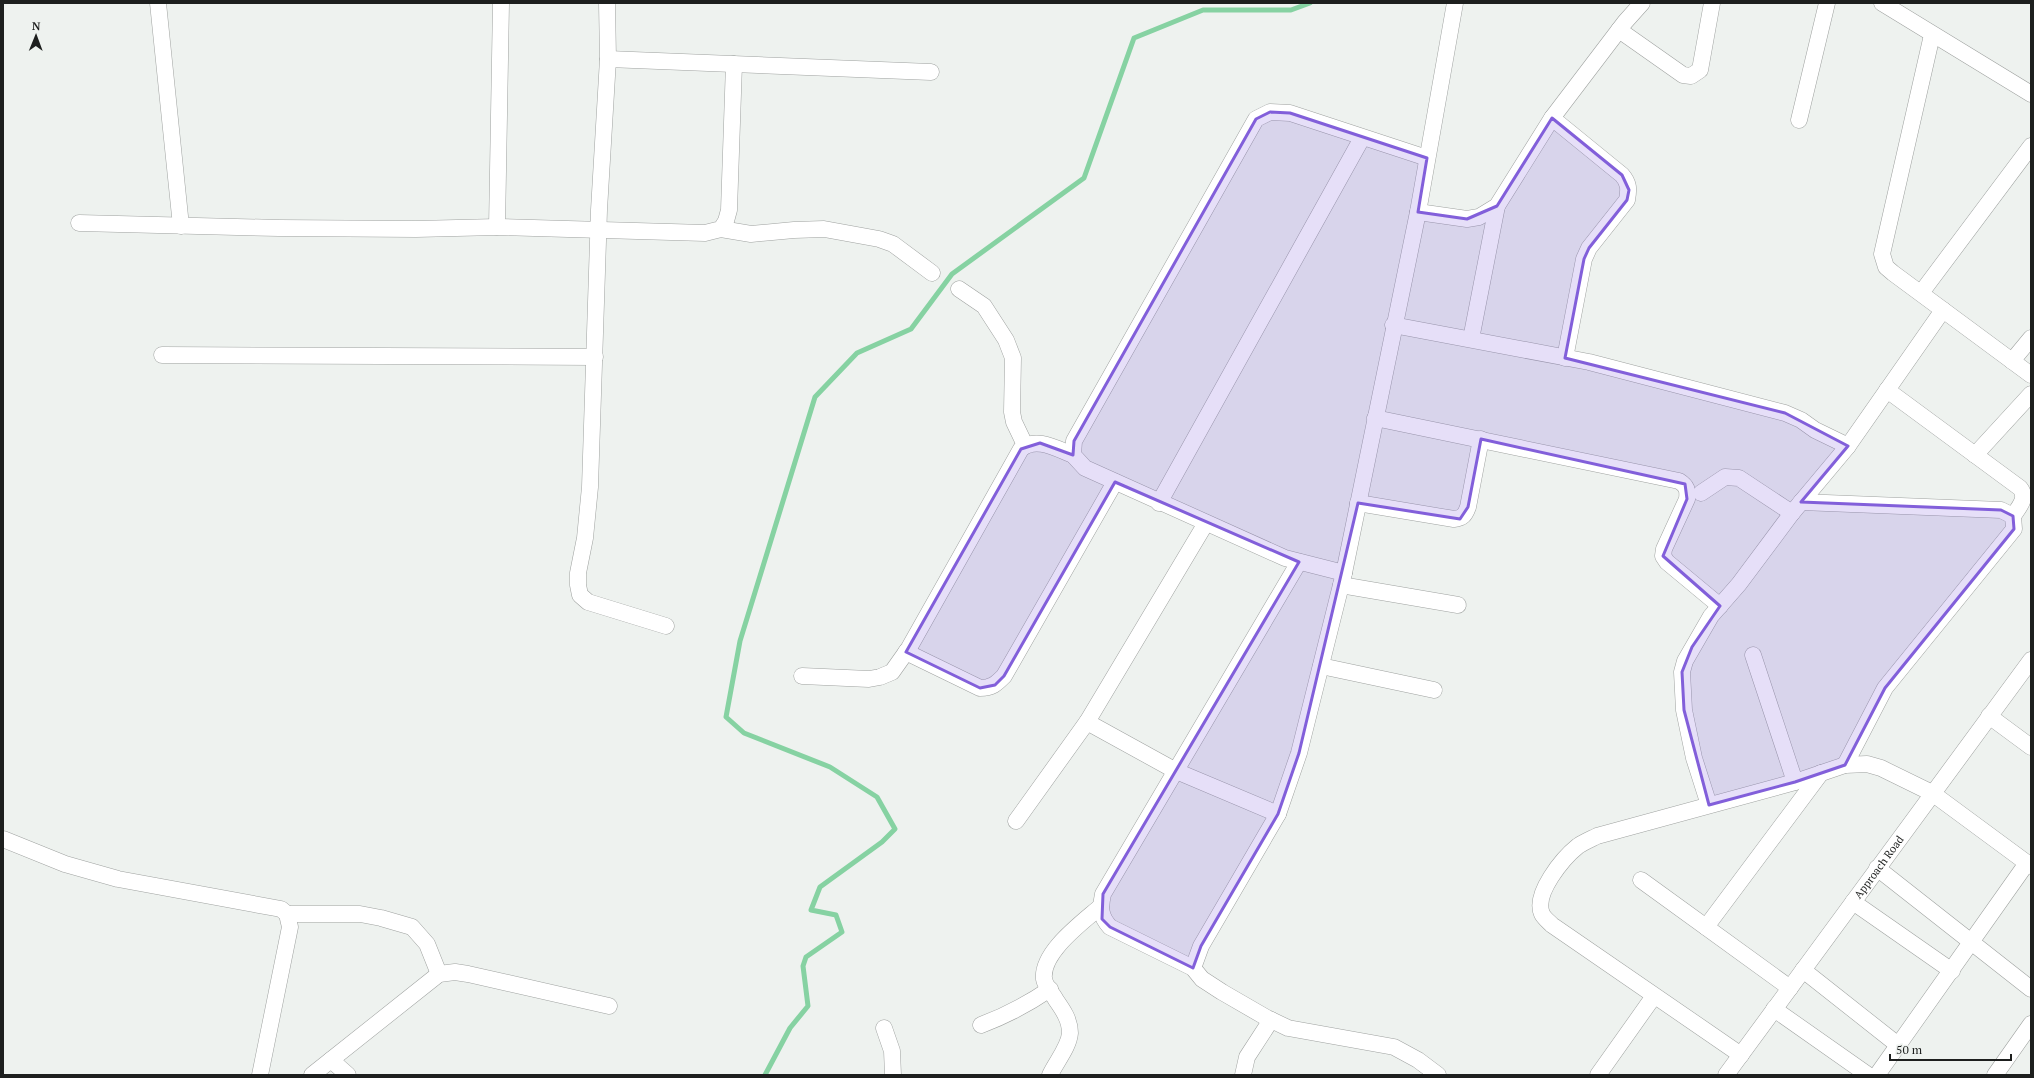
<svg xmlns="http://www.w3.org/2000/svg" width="2034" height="1078" viewBox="0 0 2034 1078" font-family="'PT Serif',serif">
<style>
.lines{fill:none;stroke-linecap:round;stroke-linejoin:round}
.stream{stroke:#86d2a2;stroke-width:5}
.street-casing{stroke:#9fa2a0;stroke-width:17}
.street{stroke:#fff;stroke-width:16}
.marked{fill:#825fda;fill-opacity:0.2;stroke:#825fda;stroke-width:3;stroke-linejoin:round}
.labels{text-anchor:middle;stroke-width:4;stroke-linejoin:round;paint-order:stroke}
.street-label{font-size:11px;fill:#1d1f1e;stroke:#eef2ef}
</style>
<rect width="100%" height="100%" fill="#eef2ef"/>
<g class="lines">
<!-- stream -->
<polyline class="stream" points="765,1075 790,1028 808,1006 803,966 806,957 842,932 836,915 811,910 820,887 882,842 895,829 877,797 830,767 744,733 726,717 740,641 815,397 857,353 911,329 952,274 1084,178 1134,38 1203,10 1291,10 1310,3"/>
<!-- street casing -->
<g class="street-casing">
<g id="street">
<polyline points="158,3 181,226"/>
<polyline points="607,3 608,59 599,210 590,487 585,538 578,573 578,585 580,595 588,602 666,626"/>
<polyline points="1882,3 2031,94"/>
<polyline points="1619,30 1683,75 1691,76 1700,70 1712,3"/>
<polyline points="1932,35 1882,254 1886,267 1893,273 2031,375"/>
<polyline points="608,59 931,72"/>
<path d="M1552 118 1622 175C1629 183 1629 189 1627 200L1589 248 1584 259 1565 358"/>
<polyline points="1799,120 1827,3"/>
<polyline points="1418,212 1467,219 1479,217 1497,206 1552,118 1625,22 1642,3"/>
<polyline points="79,223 279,228 416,229 497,227 705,233 721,229 726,221 729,210 734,64"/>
<polyline points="497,227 501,3"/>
<polyline points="721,229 751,234 794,230 824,229 879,239 893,244 932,273"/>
<polyline points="959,289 984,306 1006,340 1013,358 1012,412 1014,422 1025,445"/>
<polyline points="1921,293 2031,146"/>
<polyline points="1393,325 1589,362 1785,413 1801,420 1815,430 1848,446"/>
<polyline points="1471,339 1497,206"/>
<polyline points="162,355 595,357"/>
<polyline points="2012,361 2031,338"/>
<path d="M1887 390 2020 488C2028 498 2019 507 2013 516"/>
<path d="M1375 418 1679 481C1687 486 1688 490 1687 499L1664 549 1663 556 1667 562 1720 606"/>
<polyline points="1975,455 2031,394"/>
<polyline points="1701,493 1725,477 1739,478 1792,513"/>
<polyline points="1801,502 2001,510 2013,516 2014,529 1885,688 1845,765"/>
<polyline points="1159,503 1362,138"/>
<path d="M1358 503 1454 519C1463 518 1465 515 1468 507L1481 439"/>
<path d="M1299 562 1103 894C1100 908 1100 916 1110 927L1193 968 1202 979 1222 992 1267 1018 1288 1028 1394 1047 1418 1060 1438 1075"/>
<polyline points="1344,573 1285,558 1085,468 1073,455 1074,441 1256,119 1270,112 1290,113 1427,158"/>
<polyline points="1341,585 1458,605"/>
<path d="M906 652 980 688C992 688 996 684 1004 676L1115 482"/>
<polyline points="1753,655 1795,782"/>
<polyline points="1321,666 1434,690"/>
<path d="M802 676 869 679 880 677 892 672 909 648 1021 449C1036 436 1057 449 1073 455"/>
<polyline points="1989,716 2031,747"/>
<polyline points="1087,722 1176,771 1278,814"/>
<polyline points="1709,805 1694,758 1684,710 1682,672 1685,661 1711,616 1739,584 1792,513 1848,446 1943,310"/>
<polyline points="1016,821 1087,722 1206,523"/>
<polyline points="3,839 65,864 118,879 281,909 287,914 290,927 260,1075"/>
<polyline points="1877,868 2031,989"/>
<polyline points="1641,880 1790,988"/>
<polyline points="1853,902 1952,971"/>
<polyline points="287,914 360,914 381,918 412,927 427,944 439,974"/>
<polyline points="1706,927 1821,773"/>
<polyline points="1193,968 1201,946 1278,814 1299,753 1344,573 1418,212 1455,3"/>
<polyline points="1803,970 1898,1045"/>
<polyline points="1774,1009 1868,1075"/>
<path d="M981 1025C1005 1016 1028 1004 1050 989"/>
<polyline points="884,1028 892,1051 893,1075"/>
<path d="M1741 1055 1552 925C1549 922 1544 918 1542 914 1533 894 1563 858 1578 846 1584 842 1591 839 1597 836L1795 782 1845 765 1867 764 1881 768 1932 793 2031 866"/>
<polyline points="331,1060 348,1075"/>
<polyline points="312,1075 439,974 455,972 468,974 609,1006"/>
<path d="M1050 1075C1056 1062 1069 1047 1070 1033 1070 1020 1063 1010 1056 1000 1053 994 1045 986 1044 979 1041 952 1083 922 1101 906"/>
<polyline points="1243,1075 1247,1057 1271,1020"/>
<polyline points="1598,1075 1654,996"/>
<path id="s1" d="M1726 1075 2031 660"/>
<polyline points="1877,1075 2027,863"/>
<polyline points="1995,1075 2031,1024"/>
</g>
</g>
<!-- street -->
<use href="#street" class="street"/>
</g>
<!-- marked area -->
<path class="marked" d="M1270 112 1290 113 1427 158 1418 212 1467 219 1497 206 1552 118 1622 175 1629 190 1627 200 1589 248 1584 259 1565 358 1785 413 1848 446 1801 502 2001 510 2013 516 2014 529 1885 688 1845 765 1795 782 1709 805 1684 710 1682 672 1692 647 1720 606 1663 556 1687 499 1685 484 1481 439 1468 507 1460 519 1358 503 1299 753 1278 814 1201 946 1193 968 1110 927 1102 919 1103 894 1299 562 1115 482 1004 676 995 685 980 688 906 652 1021 449 1040 443 1073 455 1074 441 1256 119Z"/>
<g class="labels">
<!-- street labels -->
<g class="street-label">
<text dy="4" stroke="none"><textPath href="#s1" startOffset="258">Approach Road</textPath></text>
</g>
</g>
<!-- border -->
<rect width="2034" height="1078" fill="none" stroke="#1d1f1e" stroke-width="8"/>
<!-- north arrow -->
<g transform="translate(36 36) rotate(1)" stroke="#eef2ef" stroke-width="3" paint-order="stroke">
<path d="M0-3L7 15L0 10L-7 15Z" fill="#1d1f1e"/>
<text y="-6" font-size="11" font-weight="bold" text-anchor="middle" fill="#1d1f1e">N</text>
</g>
<!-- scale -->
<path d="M1890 1054v6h121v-6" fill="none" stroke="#1d1f1e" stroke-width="2"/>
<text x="1896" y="1054" font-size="12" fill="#1d1f1e" stroke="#eef2ef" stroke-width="3" paint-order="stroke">50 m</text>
</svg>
